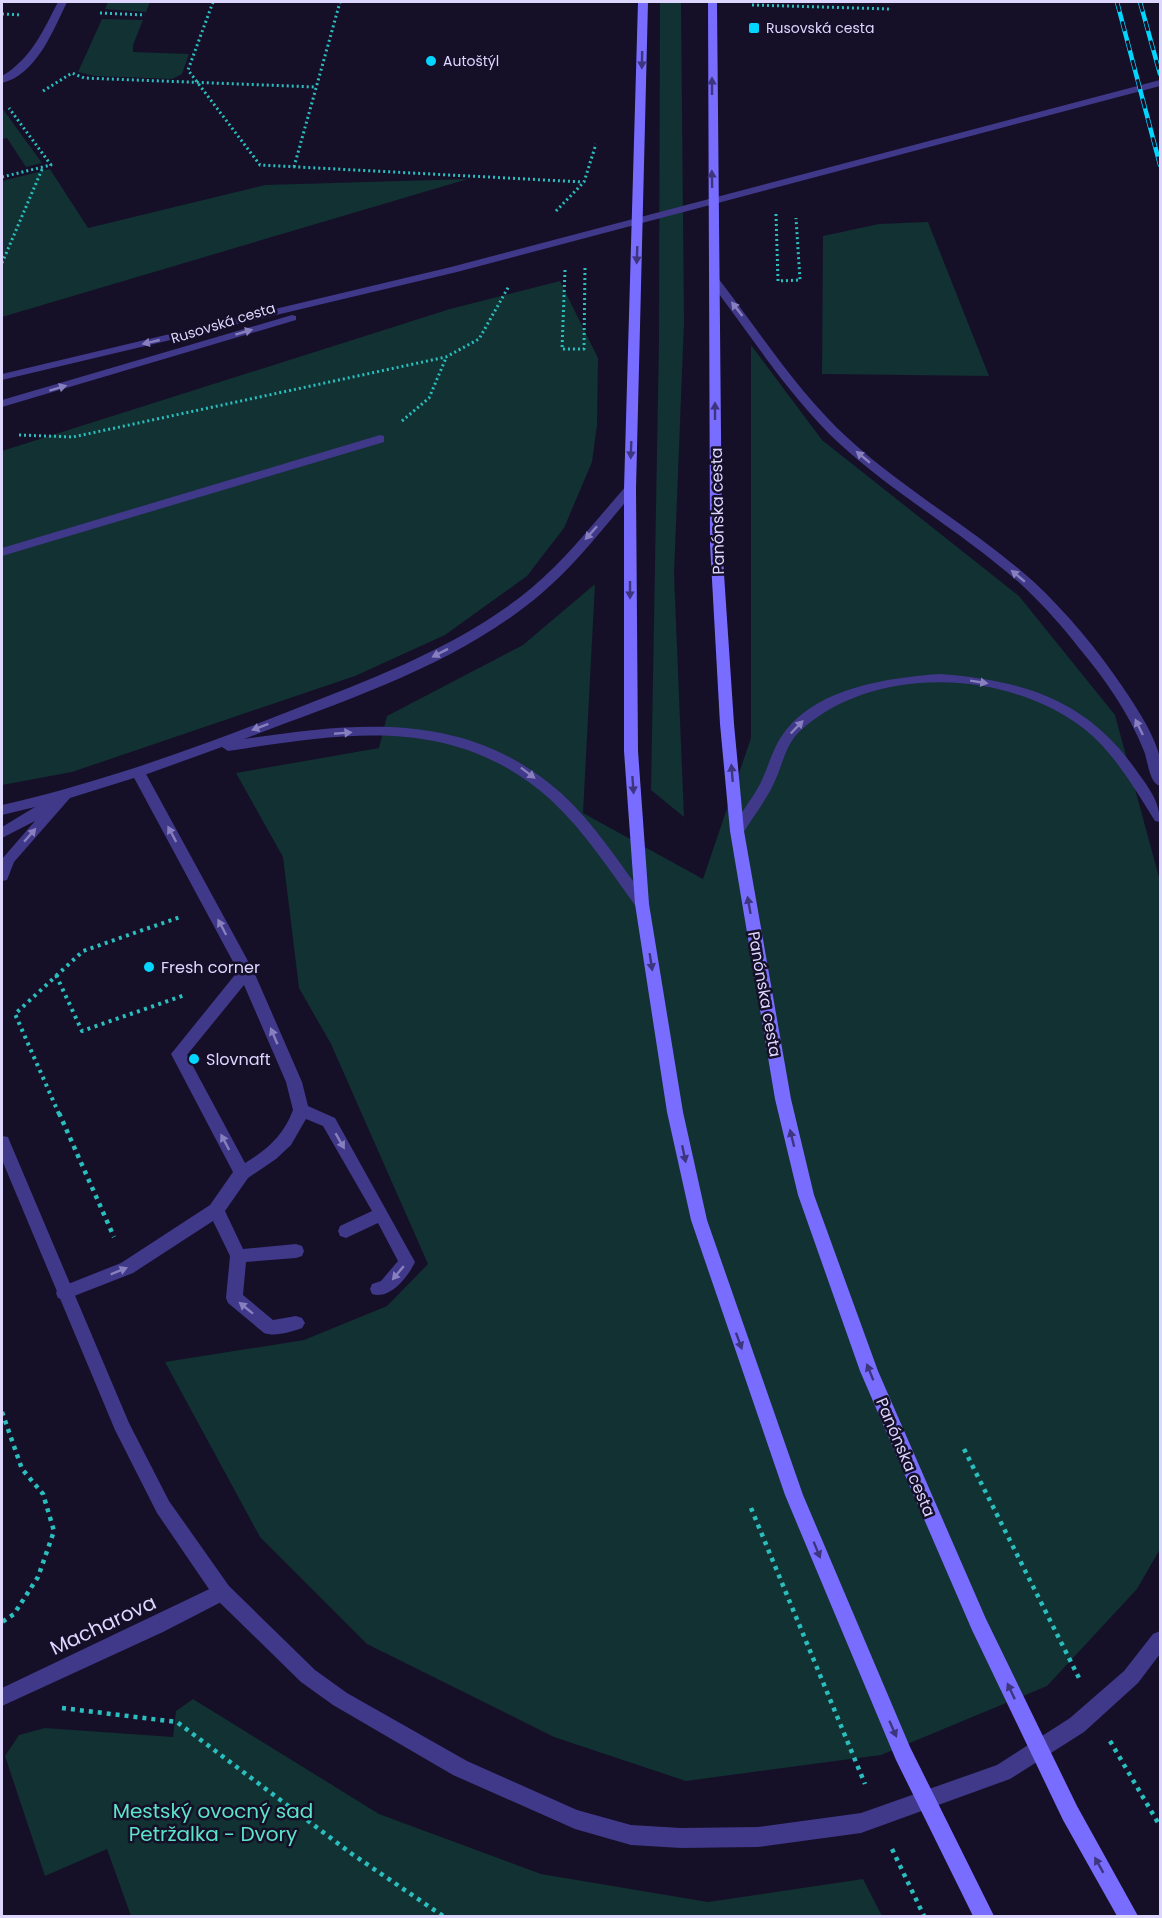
<svg xmlns="http://www.w3.org/2000/svg" width="1162" height="1918" viewBox="0 0 1162 1918" font-family="Poppins,sans-serif">
<style>
.green{fill:#113132}
.lines{fill:none;stroke-linecap:round;stroke-linejoin:round}
.path-far2{stroke:#2bbebe;stroke-width:3;stroke-dasharray:2 3;stroke-linecap:butt}
.path-far1{stroke:#2bbebe;stroke-width:4;stroke-dasharray:3 4.5;stroke-linecap:butt}
.path{stroke:#2bbebe;stroke-width:4.5;stroke-dasharray:4 5;stroke-linecap:butt}
.service{fill:#403889;fill-rule:evenodd}
.minor{fill:#403889;fill-rule:evenodd}
.tertiary{fill:#403889;fill-rule:evenodd}
.secondary{fill:#796dff;fill-rule:evenodd}
.rail-casing{stroke:#02d6ff;stroke-width:4.5}
.rail{stroke:#150f28;stroke-width:3;stroke-dasharray:10;stroke-linecap:butt}
.oneway{fill:#3d357e}
.oneway2{fill:#877fbe}
.poi-dot{fill:#02d6ff;stroke:#150f28;stroke-width:2}
.labels{text-anchor:middle;stroke-width:5;stroke-linejoin:round;paint-order:stroke}
.far-poi-label{font-size:14px;fill:#ddd6ff;stroke:#150f28;text-anchor:start}
.far-street-label{font-size:14px;fill:#ddd6ff;stroke:#150f28}
.street-label{font-size:16px;fill:#ddd6ff;stroke:#150f28}
.poi-label{font-size:16px;fill:#ddd6ff;stroke:#150f28;text-anchor:start}
.near-street-label{font-size:20px;fill:#ddd6ff;stroke:#150f28}
.near-park-label{font-size:20px;fill:#5ce4cb;stroke:#150f28}
</style>
<rect width="100%" height="100%" fill="#150f28"/>
<!-- green -->
<g class="green">
<polygon points="108,2 150,2 146,12 105,9"/>
<polygon points="660,2 681,2 684,322 674,574 684,817 651,790 659,338"/>
<polygon points="102,19 143,20 133,45 133,52 189,54 182,74 172,79 95,76 78,72"/>
<polygon points="2,108 42,163 26,167 7,138 2,139"/>
<polygon points="50,169 88,228 265,185 468,179 2,317 2,181"/>
<polygon points="928,222 989,376 822,374 823,236 879,224"/>
<polygon points="560,281 598,358 597,425 592,462 564,528 527,576 445,635 355,676 72,772 2,785 2,451 450,309"/>
<polygon points="751,345 822,440 1019,596 1115,715 1160,881 1160,1549 1137,1589 1047,1686 881,1755 686,1781 554,1737 367,1644 260,1537 165,1362 304,1340 387,1306 428,1264 331,1044 299,988 283,857 236,773 379,748 387,716 523,645 595,584 583,813 703,879 751,738"/>
<polygon points="193,1699 379,1814 541,1874 708,1902 863,1879 882,1916 131,1916 107,1849 45,1876 5,1756 19,1735 45,1728 173,1737 176,1711"/>
</g>
<g class="lines">
<!-- path-far2 -->
<g class="path-far2">
<polyline points="213,2 188,70 260,165 583,182"/>
<polyline points="752,5 891,9"/>
<polyline points="100,13 145,15"/>
<polyline points="2,14 22,15"/>
<polyline points="43,91 72,73 84,78 316,87"/>
<polyline points="294,167 340,2"/>
<polyline points="2,177 51,165 9,108"/>
<polyline points="556,211 584,182 596,144"/>
<polyline points="776,214 778,281 800,280 796,218"/>
<polyline points="2,263 43,167"/>
<polyline points="565,270 562,349 584,349 585,265"/>
<polyline points="402,421 429,398 446,358"/>
<polyline points="19,435 73,437 446,357 479,339 509,286"/>
</g>
<!-- path-far1 -->
<g class="path-far1">
<polyline points="56,975 82,1031 185,995"/>
<polyline points="59,1114 15,1014 83,951 180,917"/>
</g>
<!-- path -->
<g class="path">
<polyline points="59,1113 114,1237"/>
<polyline points="2,1412 22,1469 43,1494 54,1531 38,1577 14,1614 2,1622"/>
<polyline points="964,1449 1079,1678"/>
<polyline points="751,1508 865,1784"/>
<polyline points="62,1708 177,1722 352,1854 443,1916"/>
<polyline points="1110,1741 1160,1826"/>
<polyline points="892,1849 924,1916"/>
</g>
<!-- service -->
<g class="service">
<polygon points="380,435 384,436 384,442 2,556 2,548"/>
<path d="M139 769 146 774 254 972 302 1082 308 1106 335 1118 415 1262C408 1277 390 1300 372 1294L370 1289 372 1284 381 1281 398 1261 378 1223 346 1238 340 1236 338 1231 340 1226 372 1211 323 1126 306 1119 291 1145 276 1159 248 1178 225 1211 243 1249 296 1244 302 1246 304 1251 302 1256 296 1258 246 1262 243 1295 273 1320 296 1316 302 1318 305 1323 302 1328C291 1332 275 1337 264 1333L228 1303 226 1298 230 1256 213 1221 133 1273 64 1300 58 1298 56 1293 58 1288 121 1263 210 1205 233 1172 171 1054 238 971 132 774ZM244 985 286 1082 293 1110C284 1135 267 1150 245 1163L187 1055Z"/>
</g>
<!-- minor -->
<g class="minor">
<path d="M58 2H67C53 31 36 75 2 83V76C31 59 43 31 58 2Z"/>
<polygon points="222,1583 229,1586 231,1592 229,1598 163,1632 2,1706 2,1688"/>
</g>
<!-- tertiary -->
<g class="tertiary">
<polygon points="1160,80 1160,86 457,272 2,380 2,374 451,267"/>
<path d="M714 277 718 278C760 332 798 393 850 440 907 492 976 530 1034 582 1067 613 1097 649 1122 686 1136 707 1154 733 1160 758 1162 767 1160 777 1160 786 1149 783 1148 761 1144 751 1129 713 1105 679 1079 648 1062 626 1044 606 1024 587 967 535 898 497 841 445 790 398 752 337 710 282V278Z"/>
<polygon points="292,315 296,316 296,320 2,407 2,400"/>
<path d="M630 485 634 486V492C605 526 577 563 542 593 458 665 346 700 244 739 360 722 467 710 561 793 595 824 620 864 647 900L649 904 647 908H637C610 871 585 832 552 801 455 713 346 733 228 751L222 747 150 773 70 798 14 862 7 880 2 881V859L35 821 2 838V827L35 807 2 815V805C103 782 199 747 295 709 373 678 452 649 519 598 560 567 592 525 626 486Z"/>
<path d="M939 674C1022 680 1086 699 1136 770 1148 787 1160 801 1160 822L1155 821C1134 788 1114 752 1083 728 1006 669 872 664 799 732 785 745 782 768 773 785 765 802 752 818 742 835H732L730 831C739 815 751 801 760 784 769 766 773 746 786 730 820 687 888 678 939 674Z"/>
<polygon points="2,1136 8,1137 10,1142 129,1423 169,1501 229,1586 315,1670 347,1693 467,1761 577,1810 631,1825 681,1828 758,1827 861,1813 997,1765 1070,1718 1124,1671 1153,1634 1160,1631 1160,1654 1138,1683 1084,1732 1010,1779 861,1833 758,1847 681,1848 631,1845 575,1829 453,1775 333,1705 301,1682 215,1598 157,1513 115,1430 2,1160"/>
</g>
<!-- secondary -->
<g class="secondary">
<polygon points="638,2 648,2 636,489 638,751 649,904 683,1112 707,1220 803,1495 910,1747 994,1916 973,1916 896,1760 785,1495 691,1220 667,1112 635,904 624,751 624,489"/>
<polygon points="708,2 717,2 722,544 734,724 744,831 791,1099 814,1195 878,1371 986,1619 1077,1806 1138,1916 1117,1916 1063,1820 972,1630 860,1371 798,1195 775,1099 730,831 720,724 710,544"/>
</g>
<!-- rail casing -->
<g class="rail-casing">
<g id="rail">
<polyline points="1117,2 1160,165"/>
<polyline points="1140,2 1160,74"/>
</g>
</g>
<!-- rail -->
<use href="#rail" class="rail"/>
</g>
<!-- one-way arrows -->
<defs><path id="oneway-solid" d="M-6-.8H1V-3.2L6.5 0L1 3.2V.8H-6Z" transform="scale(1.5)"/></defs>
<g class="oneway">
<use href="#oneway-solid" transform="translate(642 60) rotate(91)"/>
<use href="#oneway-solid" transform="translate(712 86) rotate(-90)"/>
<use href="#oneway-solid" transform="translate(712 179) rotate(-91)"/>
<use href="#oneway-solid" transform="translate(637 255) rotate(92)"/>
<use href="#oneway-solid" transform="translate(715 411) rotate(-90)"/>
<use href="#oneway-solid" transform="translate(631 450) rotate(92)"/>
<use href="#oneway-solid" transform="translate(630 590) rotate(90)"/>
<use href="#oneway-solid" transform="translate(732 773) rotate(-95)"/>
<use href="#oneway-solid" transform="translate(633 785) rotate(86)"/>
<use href="#oneway-solid" transform="translate(749 905) rotate(-100)"/>
<use href="#oneway-solid" transform="translate(651 962) rotate(81)"/>
<use href="#oneway-solid" transform="translate(792 1138) rotate(-104)"/>
<use href="#oneway-solid" transform="translate(684 1154) rotate(78)"/>
<use href="#oneway-solid" transform="translate(739 1341) rotate(70)"/>
<use href="#oneway-solid" transform="translate(870 1372) rotate(-112)"/>
<use href="#oneway-solid" transform="translate(817 1550) rotate(68)"/>
<use href="#oneway-solid" transform="translate(1011 1691) rotate(-115)"/>
<use href="#oneway-solid" transform="translate(893 1729) rotate(66)"/>
<use href="#oneway-solid" transform="translate(1099 1865) rotate(-119)"/>
</g>
<g class="oneway2">
<use href="#oneway-solid" transform="translate(737 309) rotate(-128)"/>
<use href="#oneway-solid" transform="translate(244 332) rotate(-17)"/>
<use href="#oneway-solid" transform="translate(151 342) rotate(167)"/>
<use href="#oneway-solid" transform="translate(58 388) rotate(-17)"/>
<use href="#oneway-solid" transform="translate(863 457) rotate(-140)"/>
<use href="#oneway-solid" transform="translate(591 533) rotate(132)"/>
<use href="#oneway-solid" transform="translate(1018 576) rotate(-140)"/>
<use href="#oneway-solid" transform="translate(440 653) rotate(153)"/>
<use href="#oneway-solid" transform="translate(979 682) rotate(9)"/>
<use href="#oneway-solid" transform="translate(260 727) rotate(159)"/>
<use href="#oneway-solid" transform="translate(797 727) rotate(-46)"/>
<use href="#oneway-solid" transform="translate(1139 727) rotate(-116)"/>
<use href="#oneway-solid" transform="translate(343 733) rotate(-5)"/>
<use href="#oneway-solid" transform="translate(528 773) rotate(37)"/>
<use href="#oneway-solid" transform="translate(172 834) rotate(-118)"/>
<use href="#oneway-solid" transform="translate(30 835) rotate(-49)"/>
<use href="#oneway-solid" transform="translate(222 927) rotate(-118)"/>
<use href="#oneway-solid" transform="translate(274 1036) rotate(-113)"/>
<use href="#oneway-solid" transform="translate(340 1141) rotate(60)"/>
<use href="#oneway-solid" transform="translate(225 1142) rotate(-118)"/>
<use href="#oneway-solid" transform="translate(119 1271) rotate(-22)"/>
<use href="#oneway-solid" transform="translate(398 1273) rotate(130)"/>
<use href="#oneway-solid" transform="translate(246 1308) rotate(-141)"/>
</g>
<!-- markers -->
<g class="poi-dot">
<rect x="748" y="22" width="12" height="12" rx="3"/>
<circle cx="431" cy="61" r="6"/>
<circle cx="149" cy="967" r="6"/>
<circle cx="194" cy="1059" r="6"/>
</g>
<g class="labels">
<!-- far-poi labels -->
<g class="far-poi-label">
<text x="766" y="33">Rusovská cesta</text>
<text x="443" y="66">Autoštýl</text>
</g>
<!-- far-street labels -->
<g class="far-street-label">
<text transform="translate(223 323) rotate(-17)" y="5">Rusovská cesta</text>
</g>
<!-- street labels -->
<g class="street-label">
<text transform="translate(717 511) rotate(-91)" y="6">Panónska cesta</text>
<text transform="translate(765 994) rotate(80)" y="6">Panónska cesta</text>
<text transform="translate(906 1457) rotate(67)" y="6">Panónska cesta</text>
</g>
<!-- poi labels -->
<g class="poi-label">
<text x="161" y="973">Fresh corner</text>
<text x="206" y="1065">Slovnaft</text>
</g>
<!-- near-street labels -->
<g class="near-street-label">
<text transform="translate(103 1625) rotate(-25)" y="7">Macharova</text>
</g>
<!-- near-park labels -->
<g class="near-park-label">
<text x="213" y="1818">Mestský ovocný sad<tspan x="213" dy="23">Petržalka - Dvory</tspan></text>
</g>
</g>
<!-- border -->
<rect width="1162" height="1918" fill="none" stroke="#ddd6ff" stroke-width="6"/>
</svg>
